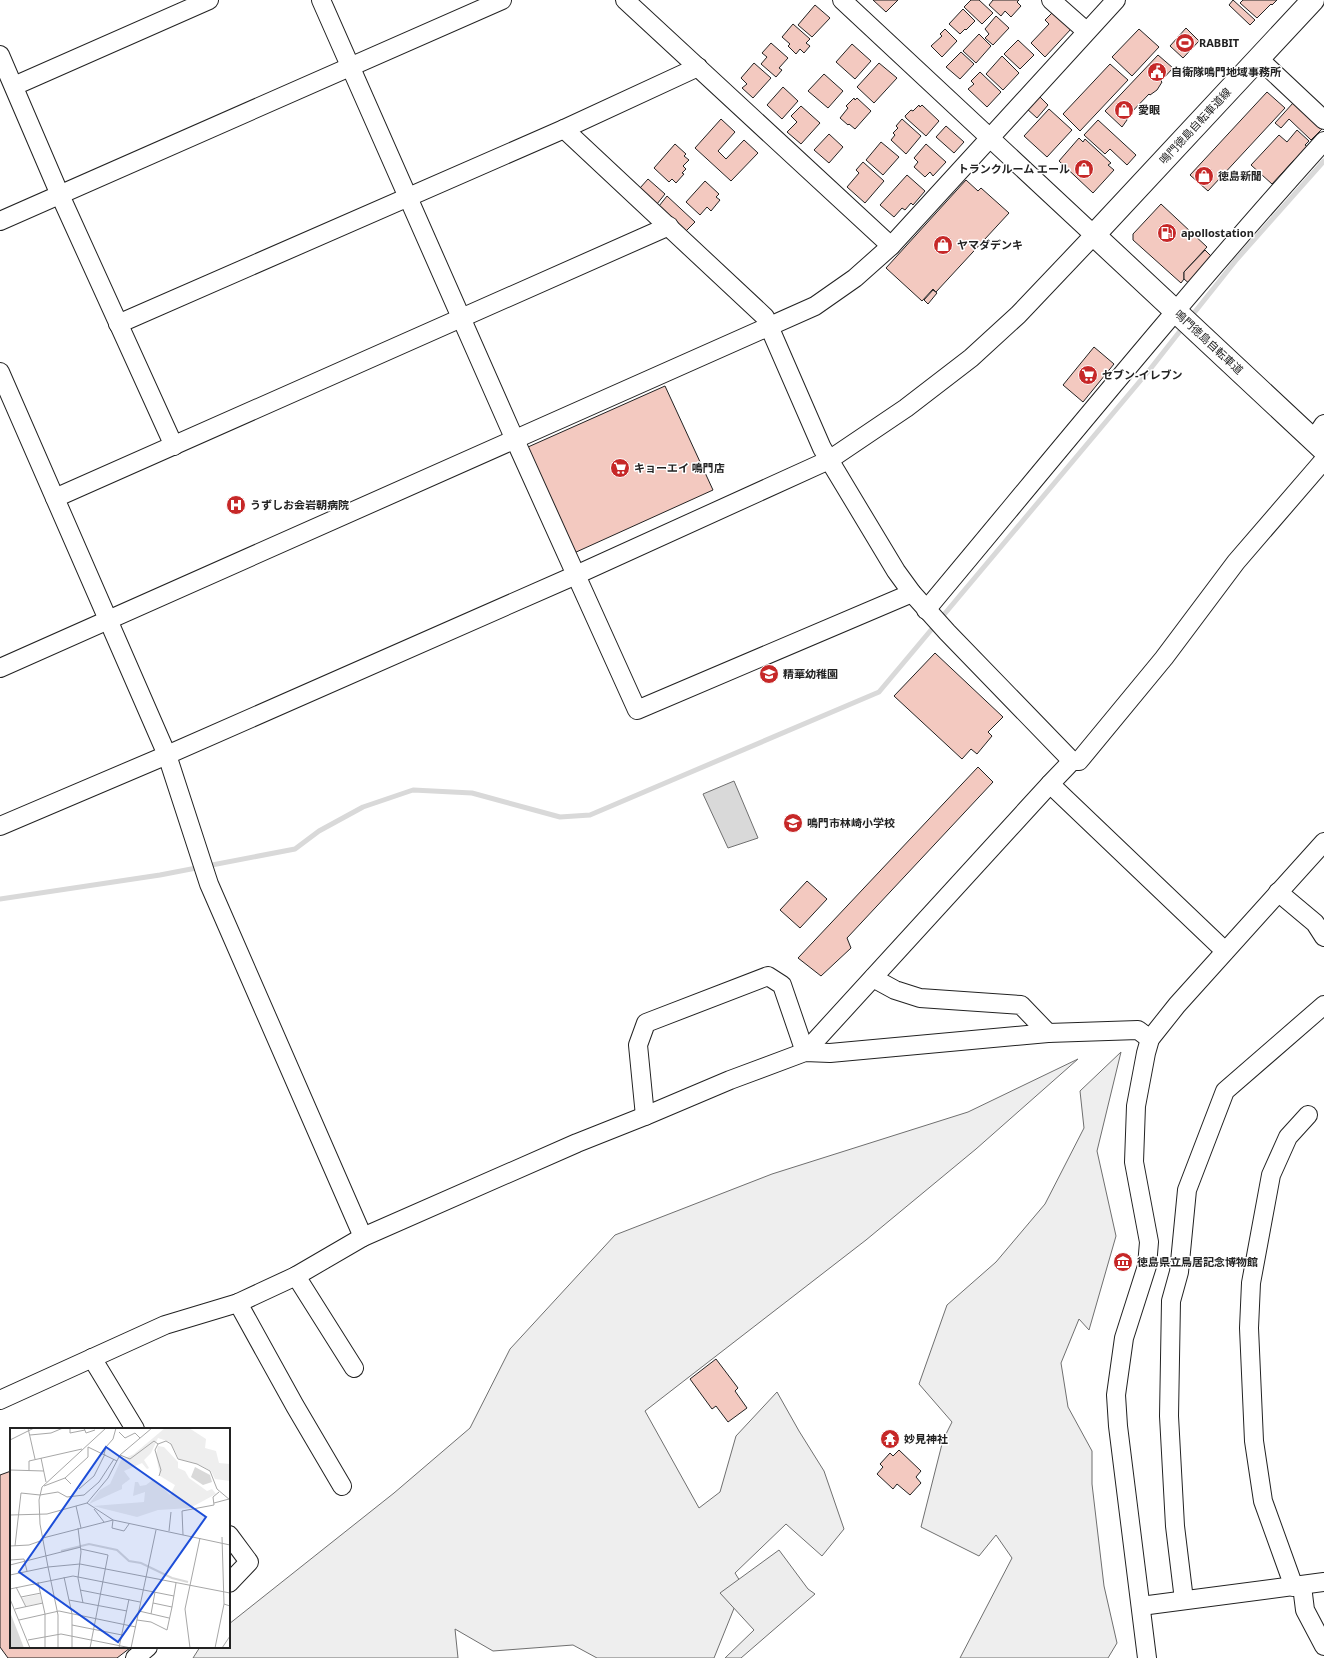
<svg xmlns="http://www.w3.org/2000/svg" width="1324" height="1658" viewBox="0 0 1324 1658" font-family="'Noto Sans','Noto Sans JP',sans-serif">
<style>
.green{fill:#eee;stroke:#6f6f6f}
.parking{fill:#ededed;stroke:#6f6f6f}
.water{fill:#d9d9d9;stroke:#6f6f6f}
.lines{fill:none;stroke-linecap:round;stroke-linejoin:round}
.stream{stroke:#d9d9d9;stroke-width:5}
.building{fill:#f3c9c0;stroke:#222}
.minor-casing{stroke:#222;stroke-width:20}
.major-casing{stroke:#222;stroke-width:24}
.minor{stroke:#fff;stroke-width:18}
.major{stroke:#fff;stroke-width:22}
.labels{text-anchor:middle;stroke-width:3;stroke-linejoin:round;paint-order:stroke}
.poi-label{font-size:11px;font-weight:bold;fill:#222;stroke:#fff;text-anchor:start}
.street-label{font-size:11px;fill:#222;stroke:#fff}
.inset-river{fill:none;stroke:#d9d9d9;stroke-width:2}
.inset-road{fill:none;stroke:#a7a7a7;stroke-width:1}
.view{fill:#1d4ed8;fill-opacity:0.15;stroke:#1d4ed8;stroke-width:2}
.inset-edge{fill:none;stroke:#222;stroke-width:2}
</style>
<rect width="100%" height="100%" fill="#fff"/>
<!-- green -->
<g class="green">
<polygon points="1121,1052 1097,1151 1116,1236 1089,1330 1079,1319 1061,1363 1068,1407 1092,1451 1092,1484 1104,1586 1117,1643 1108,1658 960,1658 1012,1558 996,1535 979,1556 921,1527 943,1440 952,1422 919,1384 947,1305 996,1262 1045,1204 1084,1128 1080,1091"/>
<polygon points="1078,1059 976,1149 866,1240 645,1411 699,1508 720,1492 736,1436 777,1392 799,1431 824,1471 844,1529 822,1556 786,1524 735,1573 743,1586 714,1658 597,1658 573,1645 493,1651 455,1629 458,1658 193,1658 200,1647 229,1647 229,1624 394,1493 470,1428 510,1349 615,1235 772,1174 968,1112"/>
</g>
<!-- parking -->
<polygon class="parking" points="779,1550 808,1589 815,1594 741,1658 725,1658 754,1630 720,1593"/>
<!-- water -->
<polygon class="water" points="734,781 758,838 728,848 703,794"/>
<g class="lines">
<!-- stream -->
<g class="stream">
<polyline points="1190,318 1237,259 1324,161"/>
<polyline points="0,899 160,875 295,849 319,831 363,807 413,790 472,793 560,817 590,815 879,692 1151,368 1184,326"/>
</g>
</g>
<!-- building -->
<g class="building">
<polygon points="873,0 898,0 886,12"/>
<polygon points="971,0 979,0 993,13 982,24 964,7"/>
<polygon points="993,0 1019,0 1017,2 1021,6 1011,17 1005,11 1001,16 989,5"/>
<polygon points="1233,0 1255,20 1250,25 1229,5"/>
<polygon points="1243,0 1277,0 1272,5 1271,4 1257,18 1240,3"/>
<polygon points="815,5 830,18 812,37 798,25"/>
<polygon points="963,9 975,21 966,30 965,29 960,34 949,24"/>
<polygon points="1053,12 1071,29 1045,57 1031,43 1049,24 1045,20"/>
<polygon points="996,16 1009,28 993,45 985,38 989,34 985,29"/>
<polygon points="793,24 810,39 806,43 810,46 804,53 800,49 796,54 788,46 790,44 782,37"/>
<polygon points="1186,28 1199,41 1183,58 1170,46"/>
<polygon points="945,29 957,41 942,57 931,46 942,36 940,34"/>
<polygon points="1139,29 1159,47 1132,76 1112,57"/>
<polygon points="979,34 991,46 976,63 963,51"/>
<polygon points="1018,40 1034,55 1020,69 1004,54"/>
<polygon points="771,43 788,58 779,68 782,70 776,77 761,64 767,57 762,53"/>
<polygon points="852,44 871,61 855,79 836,62"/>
<polygon points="961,52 974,64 960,79 946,67"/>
<polygon points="1158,55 1173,68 1161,81 1162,82 1157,90 1150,95 1149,94 1126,118 1127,120 1122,127 1105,111"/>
<polygon points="1002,56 1019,73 1003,90 986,74"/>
<polygon points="754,63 771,78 753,98 742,88 747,84 741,78"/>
<polygon points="879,63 897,78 874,103 857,87"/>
<polygon points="1110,64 1128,80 1080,131 1063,114"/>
<polygon points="980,72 1001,92 987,107 968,89 974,84 971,81"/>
<polygon points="824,74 843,91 828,108 808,91"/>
<polygon points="783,87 798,101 782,119 767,105"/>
<polygon points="1267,92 1285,108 1208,191 1190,175"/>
<polygon points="1038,95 1048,105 1037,118 1026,108"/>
<polygon points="854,98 855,100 857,98 871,111 855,129 849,124 848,125 840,118 848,108 846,106"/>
<polygon points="1293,103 1322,129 1311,140 1289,119 1281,128 1275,123"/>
<polygon points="919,105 920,107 922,105 939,121 926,136 906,118 905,116 911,110 913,111"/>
<polygon points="801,106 820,123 801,144 787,132 797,122 791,116"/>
<polygon points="1049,109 1072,130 1047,157 1024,136"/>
<polygon points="721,119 735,132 718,151 726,159 744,140 758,153 731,181 695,148"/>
<polygon points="902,119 921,136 906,154 891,140 895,135 893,133 898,128 896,126"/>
<polygon points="1098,120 1136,155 1127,165 1110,149 1105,154 1084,135"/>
<polygon points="946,126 964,142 954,153 936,137"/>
<polygon points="1297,130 1309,141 1305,145 1310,149 1297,163 1294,160 1272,184 1251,165 1279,135 1287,142"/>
<polygon points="829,134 843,147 829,163 814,150"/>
<polygon points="1079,138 1083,142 1085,139 1111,163 1108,165 1114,170 1093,193 1059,161"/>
<polygon points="881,142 899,157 883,175 866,160"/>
<polygon points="675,144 686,154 684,156 689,160 683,166 686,169 682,173 684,174 676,183 672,179 669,182 654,168"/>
<polygon points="926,144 946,162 933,176 930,172 925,177 914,167 918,162 914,158"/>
<polygon points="863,162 884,181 865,203 847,187 859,173 856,170"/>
<polygon points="907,175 925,191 913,205 911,203 905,210 902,208 894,217 880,205"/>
<polygon points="648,179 665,194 657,204 640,188"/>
<polygon points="966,180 978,191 981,188 1009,213 936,292 933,289 922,301 886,268"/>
<polygon points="705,181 719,194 716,197 720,200 711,211 707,207 700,215 686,202"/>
<polygon points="667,196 695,222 686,231 659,206"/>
<polygon points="1161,204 1207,247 1184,272 1184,279 1181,283 1133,240 1133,234"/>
<polygon points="1205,250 1211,256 1207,260 1210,263 1191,285 1184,279 1184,272"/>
<polygon points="933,290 937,293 928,304 924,300"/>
<polygon points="1094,347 1114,364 1083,402 1063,385"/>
<polygon points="665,386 713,490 574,553 528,447"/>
<polygon points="935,653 1003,717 988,732 992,736 977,754 971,749 962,759 894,696"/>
<polygon points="978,767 993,782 847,938 851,948 821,976 798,958"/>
<polygon points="807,881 827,899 800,928 780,910"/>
<polygon points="716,1359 738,1388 735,1391 747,1408 728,1422 716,1406 712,1409 690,1379"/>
<polygon points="899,1450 921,1471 916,1477 921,1483 910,1495 897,1484 893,1489 877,1474 883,1467 880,1464 890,1453 893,1456"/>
<polygon points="11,1471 11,1647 129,1647 130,1648 117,1658 8,1658 0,1647 0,1475"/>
</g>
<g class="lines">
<!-- minor casing -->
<g class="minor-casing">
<g id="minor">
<polyline points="321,0 515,440 637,710 912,593"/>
<polyline points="625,0 891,246"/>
<polyline points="1051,0 1086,31"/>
<polyline points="0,55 60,195 174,446"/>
<polyline points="1258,58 1324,120"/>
<polyline points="14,86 209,0"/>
<polyline points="564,129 765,317 822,448 896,571 912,593 947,632 1072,761"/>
<polyline points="0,221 502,0"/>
<polyline points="118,324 564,129 698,67"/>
<polyline points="0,372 167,755 209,884 363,1237"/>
<polyline points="1313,440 1324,424"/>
<polyline points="55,498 669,226"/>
<path d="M926 610C1058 452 1187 293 1324 141"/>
<polyline points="0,668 815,306 855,278 891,246 1116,0"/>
<polyline points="1050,784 1225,951"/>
<polyline points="0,826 167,755 576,575 829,460 906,408 971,358 1018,315 1094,235 842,0"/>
<polyline points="1278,892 1315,923 1324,937"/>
<polyline points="873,978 895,990 920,998 1021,1005 1048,1033"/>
<polyline points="805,1052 1050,784 1072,761 1079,761 1164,658 1236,562 1324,460"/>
<polyline points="645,1116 638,1045 646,1023 768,976 782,985 805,1052"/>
<polyline points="296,1276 354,1368"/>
<polyline points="238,1303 295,1406 342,1486"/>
<polyline points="92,1358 135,1429"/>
<polyline points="0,1400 165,1325 238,1303 296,1276 363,1237 577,1143 645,1116 730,1080 805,1052 830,1053 1048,1033 1138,1030 1150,1039"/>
<polyline points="229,1535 249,1562 229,1583"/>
<polyline points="1302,1586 1305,1610 1324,1646"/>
<polyline points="1294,1587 1263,1501 1254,1441 1249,1328 1251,1283 1271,1175 1288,1137 1308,1115"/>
<polyline points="1184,1600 1175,1526 1169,1416 1171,1301 1179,1272 1187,1190 1225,1091 1324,1005"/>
<polyline points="1141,1606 1324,1582"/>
<polyline points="135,1658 148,1647"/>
<polyline points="1147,1658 1118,1426 1116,1395 1124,1338 1147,1266 1149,1242 1134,1162 1136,1106 1146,1053 1150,1039 1177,1005 1324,842"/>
</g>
</g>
<!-- major casing -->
<g class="major-casing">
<polyline id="major" points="1313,0 1094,235 1324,450"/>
</g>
<!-- minor -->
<use href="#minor" class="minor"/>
<!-- major -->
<use href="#major" class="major"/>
</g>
<!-- icons -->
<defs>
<g id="stadium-disc" transform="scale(1)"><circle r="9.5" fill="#c62828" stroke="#fff"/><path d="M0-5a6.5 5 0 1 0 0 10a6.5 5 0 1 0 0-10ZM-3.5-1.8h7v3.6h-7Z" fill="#fff"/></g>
<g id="civic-disc" transform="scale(1)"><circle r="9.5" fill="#c62828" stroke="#fff"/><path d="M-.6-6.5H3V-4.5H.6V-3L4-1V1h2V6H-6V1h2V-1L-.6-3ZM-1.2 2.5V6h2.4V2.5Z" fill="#fff"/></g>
<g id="shop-disc" transform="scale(1)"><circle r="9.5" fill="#c62828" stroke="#fff"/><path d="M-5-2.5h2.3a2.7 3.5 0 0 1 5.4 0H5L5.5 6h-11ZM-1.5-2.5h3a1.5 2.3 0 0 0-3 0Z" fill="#fff"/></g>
<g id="fuel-disc" transform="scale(1)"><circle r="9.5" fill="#c62828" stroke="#fff"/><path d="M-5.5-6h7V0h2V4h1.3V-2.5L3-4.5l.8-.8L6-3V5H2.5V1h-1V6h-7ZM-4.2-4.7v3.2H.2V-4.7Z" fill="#fff"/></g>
<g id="supermarket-disc" transform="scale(1)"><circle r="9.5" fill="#c62828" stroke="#fff"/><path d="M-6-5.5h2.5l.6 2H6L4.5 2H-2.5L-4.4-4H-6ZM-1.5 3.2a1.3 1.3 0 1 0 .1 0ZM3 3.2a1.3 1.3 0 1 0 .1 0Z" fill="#fff"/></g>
<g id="hospital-disc" transform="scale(1)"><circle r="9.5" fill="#c62828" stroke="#fff"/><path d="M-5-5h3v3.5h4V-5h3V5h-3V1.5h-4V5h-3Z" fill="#fff"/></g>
<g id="school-disc" transform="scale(1)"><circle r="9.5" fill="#c62828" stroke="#fff"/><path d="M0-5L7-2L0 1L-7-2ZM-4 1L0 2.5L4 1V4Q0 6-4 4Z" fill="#fff"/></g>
<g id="museum-disc" transform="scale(1)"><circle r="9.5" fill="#c62828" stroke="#fff"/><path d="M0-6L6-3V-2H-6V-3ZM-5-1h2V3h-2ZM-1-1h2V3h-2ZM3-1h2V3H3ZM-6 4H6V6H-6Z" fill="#fff"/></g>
<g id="temple-disc" transform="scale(1)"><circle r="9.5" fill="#c62828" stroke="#fff"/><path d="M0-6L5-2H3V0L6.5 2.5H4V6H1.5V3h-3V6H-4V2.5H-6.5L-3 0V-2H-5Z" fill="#fff"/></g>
</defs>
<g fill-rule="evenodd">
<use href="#stadium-disc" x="1185" y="43"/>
<use href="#civic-disc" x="1157" y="72"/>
<use href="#shop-disc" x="1124" y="110"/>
<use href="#shop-disc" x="1084" y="169"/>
<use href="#shop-disc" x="1204" y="176"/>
<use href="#fuel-disc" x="1167" y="233"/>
<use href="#shop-disc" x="943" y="245"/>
<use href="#supermarket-disc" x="1088" y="375"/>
<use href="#supermarket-disc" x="620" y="468"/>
<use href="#hospital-disc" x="236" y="505"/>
<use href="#school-disc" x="769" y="674"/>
<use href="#school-disc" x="793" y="823"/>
<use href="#museum-disc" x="1123" y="1262"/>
<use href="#temple-disc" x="890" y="1439"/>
</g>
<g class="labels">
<!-- poi labels -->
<g class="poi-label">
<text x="1199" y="47">RABBIT</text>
<text x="1171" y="76">自衛隊鳴門地域事務所</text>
<text x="1138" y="114">愛眼</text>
<text x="1070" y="173" text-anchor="end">トランクルーム エール</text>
<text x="1218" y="180">徳島新聞</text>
<text x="1181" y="237">apollostation</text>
<text x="957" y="249">ヤマダデンキ</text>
<text x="1102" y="379">セブン-イレブン</text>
<text x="634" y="472">キョーエイ 鳴門店</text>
<text x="250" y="509">うずしお会岩朝病院</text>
<text x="783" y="678">精華幼稚園</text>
<text x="807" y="827">鳴門市林崎小学校</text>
<text x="1137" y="1266">徳島県立鳥居記念博物館</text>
<text x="904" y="1443">妙見神社</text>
</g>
<!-- street labels -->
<g class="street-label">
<text transform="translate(1195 126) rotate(-47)" y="4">鳴門徳島自転車道線</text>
<text transform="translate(1209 342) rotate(43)" y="4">鳴門徳島自転車道</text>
</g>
</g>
<!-- overview -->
<g transform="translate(10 1428)">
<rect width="220" height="220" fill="#fff"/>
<path d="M155 0H179L196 11 195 20 206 23 209 35 220 36V53L205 51 201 43 190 37 169 31 160 14 148 10 141 25 134 32 139 40 137 41 132 35 114 43 120 51 112 57V61L79 76 90 62 100 56 111 32 124 26ZM148 18 154 19 168 34V40L175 43 179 50 197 63 202 61 206 66 180 80 148 82 127 89 83 78 134 74 135 64 123 68 125 54H128L130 58 136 57 144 51 160 67 165 57 150 48 146 27ZM30 166 32 175 16 178 12 170Z" fill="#eee"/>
<path d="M185 39 200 47 202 54 193 57 181 49ZM0 184 9 207 14 220H0Z" fill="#d9d9d9"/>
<path class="inset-river" d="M51 123 79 116 107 122 119 133 131 135 162 150 178 154"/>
<path class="inset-road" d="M18 0 25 31M60 0V5L75 2M74 0 76 5 85 2M109 4 115 10 125 5 130 10M20 7 41 5 53 0M0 12 24 0M78 19 107 33M94 26 96 19 103 11 106 0M110 27 120 31 144 13 148 16M31 30 36 54M0 42 34 43M19 43V33L72 21M149 48 151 42 145 22 148 16 156 13 161 16 168 31 187 36 200 43 207 61 220 72M61 56 55 50 78 29V19M34 58 55 50M69 61 84 48 95 26M77 75 103 92 220 117M204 75 219 71M66 78 71 100M84 81 94 94M0 87 37 86 77 75 98 50 110 27 142 0M103 92 102 100 114 103 119 96M68 100 71 124 68 150 73 175M159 103 161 84M173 107 172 83 204 77 203 69 209 64M212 109 214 176 220 178M33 110 103 92M0 118 19 117 33 112M5 118 11 65 30 67 48 64 57 69 74 67 89 54 104 31M71 121 98 127 80 220M0 132 14 131 17 143M0 137 71 119M0 147 38 139 30 96 29 72 32 59 96 0M54 149 62 186V220M28 154 35 186V220M6 159 16 179M0 161 63 148 164 168M70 162 130 174M11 169 31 165M0 171 20 220M59 172 117 183M143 175 162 179 166 155M5 181 33 175M129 183 159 190M141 186 145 164M9 192 49 183 126 199M127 192 141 194 157 202 162 179M62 197 112 207M18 212 51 206 121 220M48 220V187L38 139 70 136 220 165M109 220 119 171M121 220 146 102M180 220 175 181 190 110M205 220 214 176M212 220 220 208"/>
<path class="view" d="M96 19 196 89 108 214 9 144Z"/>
<rect width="220" height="220" class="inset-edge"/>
</g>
</svg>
